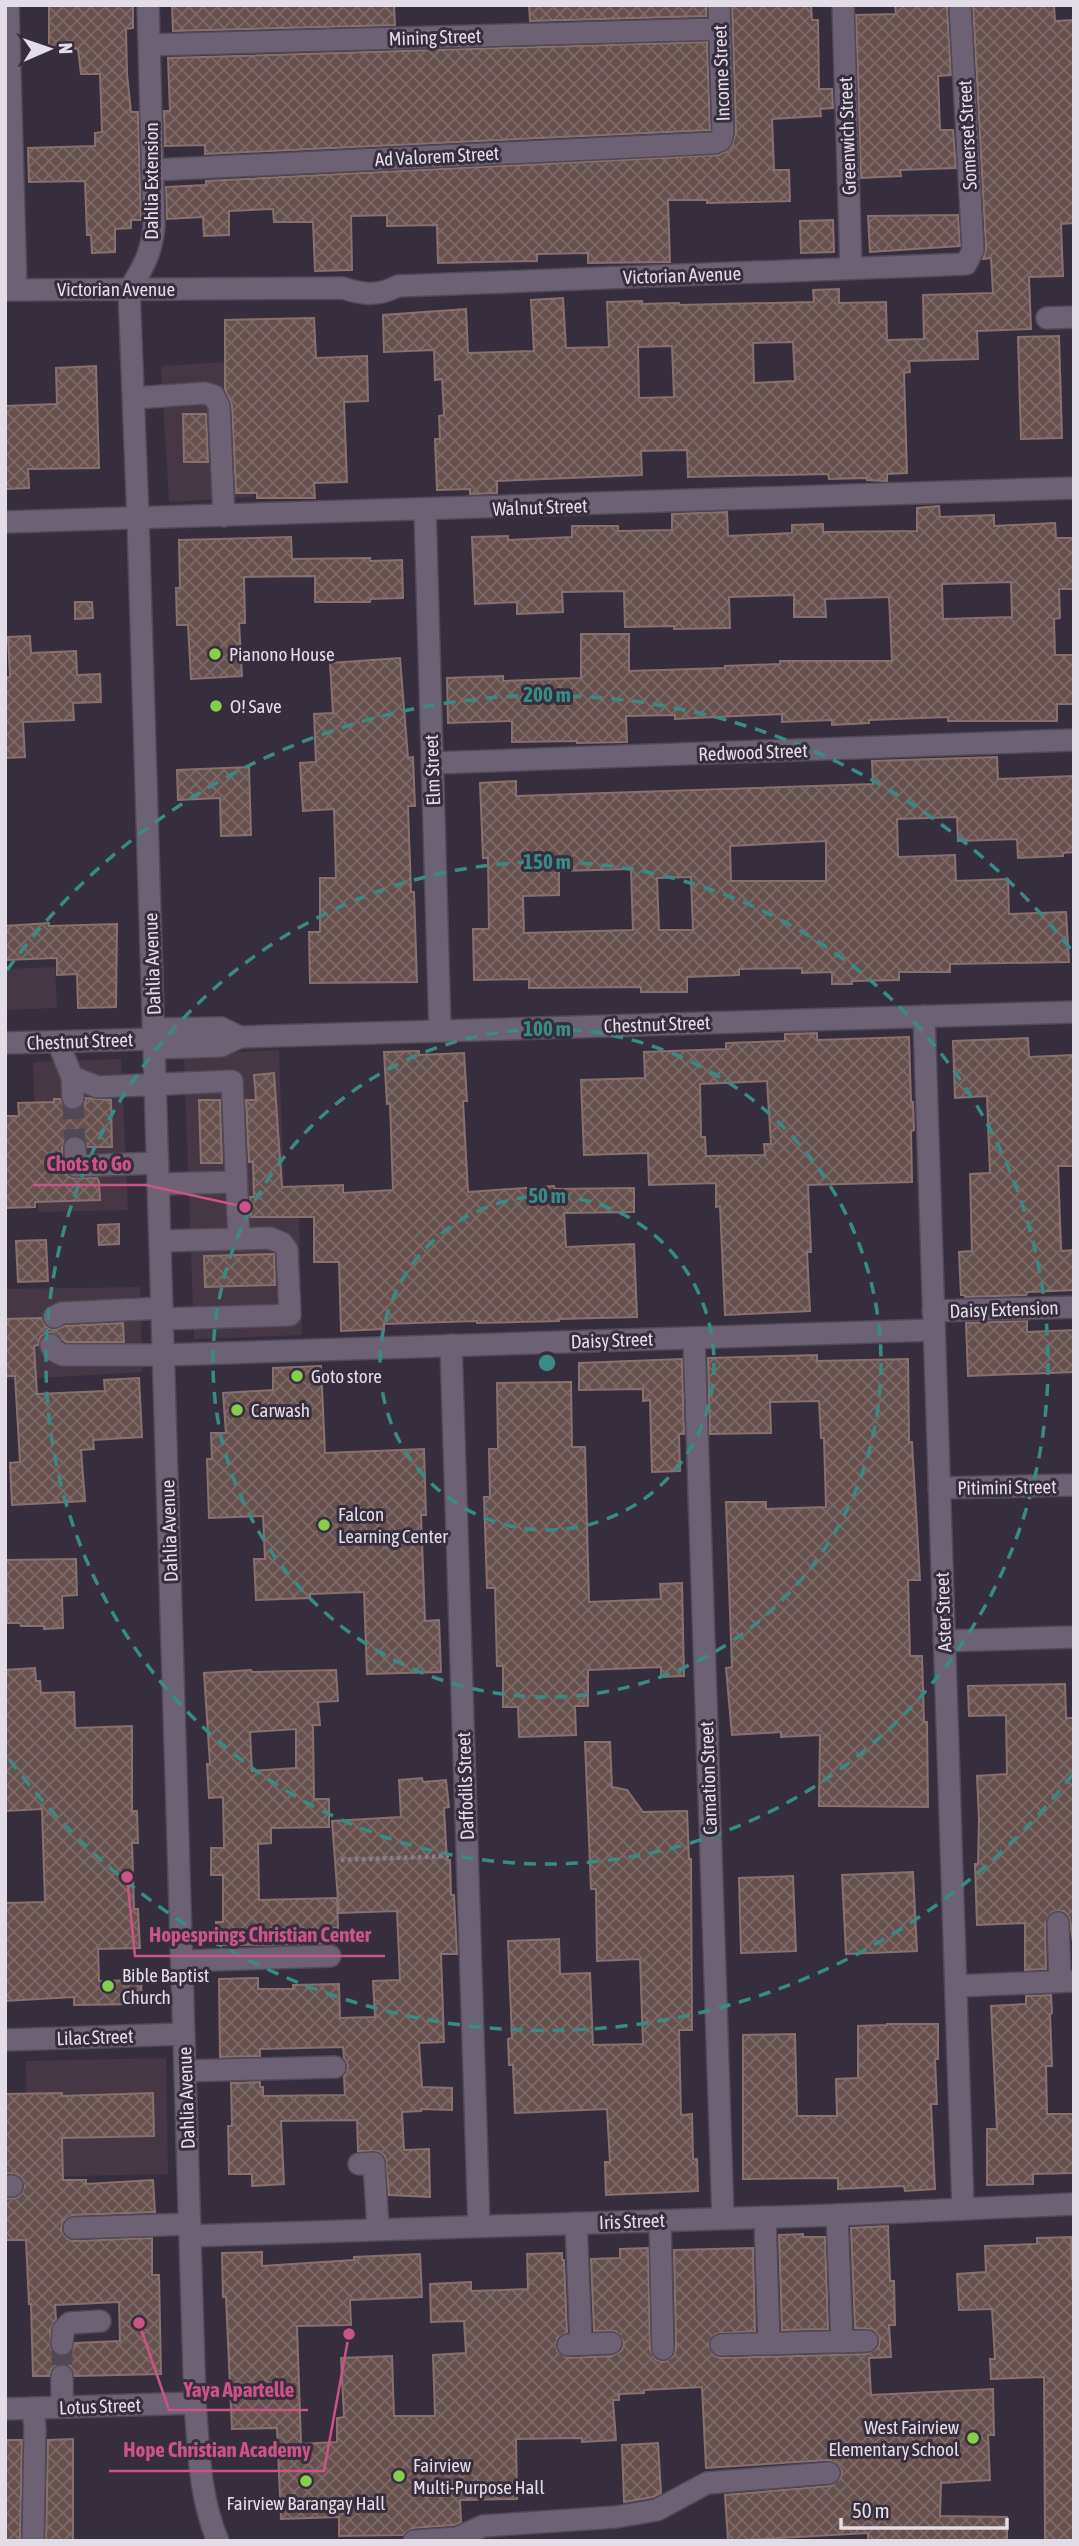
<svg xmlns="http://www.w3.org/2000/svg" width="1079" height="2546" viewBox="0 0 1079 2546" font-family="'Asap Condensed',sans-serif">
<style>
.commercial{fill:#463744}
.building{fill:url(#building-cross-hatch);stroke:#88706f;stroke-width:2;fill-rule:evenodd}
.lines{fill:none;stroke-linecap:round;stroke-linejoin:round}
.minor-tunnel{stroke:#514856;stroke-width:21;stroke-dasharray:21 10;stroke-linecap:butt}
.minor-casing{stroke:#514a57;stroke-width:24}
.path{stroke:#867e8b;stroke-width:4.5;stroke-dasharray:3.5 3.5;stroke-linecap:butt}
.minor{stroke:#6d6274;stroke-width:21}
.ring{fill:none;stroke:#398b86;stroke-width:3.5;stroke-dasharray:12 9}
.poi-dot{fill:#86cf4b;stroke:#372e3d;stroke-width:2.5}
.labels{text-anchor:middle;stroke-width:6;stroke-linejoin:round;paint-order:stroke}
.street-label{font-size:19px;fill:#e3dde7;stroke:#372e3d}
.poi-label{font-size:19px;fill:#e3dde7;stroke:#372e3d;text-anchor:start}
.centre{fill:#398b86;stroke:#372e3d;stroke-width:3.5}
.ring-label{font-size:21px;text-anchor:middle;font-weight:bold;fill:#398b86;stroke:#372e3d;stroke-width:6;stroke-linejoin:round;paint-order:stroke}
.leader{fill:none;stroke:#cc5385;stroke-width:2.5}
.callout-dot{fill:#cc5385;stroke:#372e3d;stroke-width:2.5}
.callout-label{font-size:21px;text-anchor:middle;font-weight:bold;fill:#cc5385;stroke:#372e3d;stroke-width:6;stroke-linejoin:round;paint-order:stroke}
</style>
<defs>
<pattern id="building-cross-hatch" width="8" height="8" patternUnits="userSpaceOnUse" patternTransform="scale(1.75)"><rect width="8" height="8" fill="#67514f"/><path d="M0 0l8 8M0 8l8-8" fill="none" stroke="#7d6a68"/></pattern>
</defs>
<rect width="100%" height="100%" fill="#372e3d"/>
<!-- commercial -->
<g class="commercial">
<polygon points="245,361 253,497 169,502 161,366"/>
<polygon points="55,967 57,1008 5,1010 5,969"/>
<polygon points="279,1050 284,1192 298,1192 302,1335 194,1339 184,1055"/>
<polygon points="121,1059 128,1210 38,1212 33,1062"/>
<polygon points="140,1287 142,1372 5,1380 5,1289"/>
<polygon points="166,2058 168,2174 28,2177 26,2061"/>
</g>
<!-- building -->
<g class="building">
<polygon points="49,5 133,5 133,28 126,29 127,74 131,112 138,112 141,220 131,220 131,228 115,229 115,252 92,253 91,235 87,235 85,181 29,182 28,148 95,146 95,133 102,132 100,74 81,74 78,49 49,49"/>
<polygon points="172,5 394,5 395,25 173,31"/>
<polygon points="529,5 706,5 706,16 530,21"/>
<polygon points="732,5 811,5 812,20 818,20 819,89 832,89 833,108 820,109 821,116 772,119 774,170 789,170 790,201 707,203 707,200 668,200 670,262 588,263 588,253 537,254 537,261 438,263 437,225 387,226 387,215 351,216 352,270 315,271 313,222 274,222 273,209 229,211 229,235 204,236 203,217 167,219 166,187 206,185 206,181 719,155 731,148 736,132"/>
<polygon points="895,5 947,5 951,75 938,76 940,130 953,130 956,168 900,170 901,176 861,178 856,15 896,14"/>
<path d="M973 5H1054L1055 21 1074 20V223L1061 224 1063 276 1029 277 1031 329 977 331 978 359 909 361 910 372 904 373 907 473 887 474V481L867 480V478L829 479 828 474 688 477 687 450 641 451 642 475 497 481V493L470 494V489L437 490 435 439H440L439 416 444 415 442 379 435 380 434 350 384 352 383 315 466 309 468 353 534 351 531 300 563 298 566 348 609 347 607 302 642 301V304L679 303V305L814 302 813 290 839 289V303L886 302 887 340 924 339 923 295 993 293 991 258 983 259 986 249ZM793 342 795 381 754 383 753 343ZM672 346 674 397 639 398 638 347Z"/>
<polygon points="707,42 710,130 205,154 205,145 165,146 164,111 170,111 168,58"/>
<polygon points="958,215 960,246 870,252 868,216"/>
<polygon points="833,220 834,252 801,253 800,221"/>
<polygon points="314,318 316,358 367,356 368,401 344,402 347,482 314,483 315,498 257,498 257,493 236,493 232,405 225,389 225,320"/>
<polygon points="1059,336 1062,438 1021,439 1018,337"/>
<polygon points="96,366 99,468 28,469 29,488 5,489 5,406 57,404 56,368"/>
<polygon points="183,414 206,414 208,462 184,462"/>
<path d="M939 506 940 517 994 515V526L1055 523 1056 538H1074V589H1059L1060 618 1054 619 1055 655H1074V704H1057V721H948V717L869 720V723L832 725V720L782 722V714L675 719V715L626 716 627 742 577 743V741L512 742V721L448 723 447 678 503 676V681L581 678V634H629V671L725 668V666L780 664V661H892L889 597 825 599 826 617H794V595L729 597 730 628 674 629V626L625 627 624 591 562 592 563 612 517 614V602L475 604 472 537 508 536V540L572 537V526H618V531L672 530V514L727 512 728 536 792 533V525L823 524V532L917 531V508ZM1011 582 1012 617 943 619 942 584Z"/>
<polygon points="291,537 292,559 370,558 370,561 402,560 403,598 370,599 370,602 315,602 315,576 244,577 245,623 239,623 242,676 191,679 188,625 177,625 176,588 180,588 179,540"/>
<polygon points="75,602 92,602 93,618 75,619"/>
<polygon points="30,636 31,653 76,651 77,675 100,674 101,702 73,703 74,720 23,722 25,757 5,758 5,677 10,677 8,637"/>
<polygon points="400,658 408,758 413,757 415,806 408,806 411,892 414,892 417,982 310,983 309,932 320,932 320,878 336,878 334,809 303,811 300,763 316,762 314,714 333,713 330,663"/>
<path d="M997 757 998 779 1074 776V852L1063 853V856L1018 858 1017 839 958 841 957 817 897 819 898 857 955 855 956 881 1008 879 1009 914 1066 912 1069 962 950 964V972H899V980L852 981V984H832V972L802 973V968L739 969V975L687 977V992H641V987L529 988V979L474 980 473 929H489L488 858H483L480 783 516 781V796L873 784 872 761ZM826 841V881H731L730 846ZM631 869 633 930 524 933 523 896 559 895V871ZM691 877 693 930H659L657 878Z"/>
<polygon points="249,767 251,835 221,836 220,798 178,800 177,770"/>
<polygon points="49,923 49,926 117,924 116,1007 78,1008 77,974 57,975 57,958 5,960 5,926"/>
<path d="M817 1033V1040L909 1037 911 1102H913L914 1130 911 1131 912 1182 808 1185 811 1252H807L810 1311 725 1315 720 1206 716 1207V1183L649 1185 648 1153 584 1155 581 1080 645 1078 644 1052 726 1049V1043L785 1041V1034ZM767 1081 771 1144H764L765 1155 706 1156 705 1137H701L700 1084Z"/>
<polygon points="1028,1038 1029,1057 1074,1055 1074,1166 1058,1166 1061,1248 1062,1251 1074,1250 1074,1290 1028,1292 1026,1295 965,1297 965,1295 961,1295 959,1252 972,1251 970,1174 990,1173 987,1096 955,1098 953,1041"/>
<polygon points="419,1051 419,1055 464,1053 467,1101 463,1101 468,1192 554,1186 555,1189 634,1188 634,1212 564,1213 566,1247 634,1244 637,1317 559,1319 559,1321 477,1323 477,1321 384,1324 384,1329 341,1331 339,1262 314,1262 314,1217 251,1217 250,1197 254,1197 253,1162 249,1162 246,1100 256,1100 254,1075 274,1073 282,1187 343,1185 343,1193 393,1190 390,1103 387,1104 384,1052"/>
<polygon points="86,1098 111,1100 112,1147 88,1147 81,1137 68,1137 62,1148 63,1167 65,1174 71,1178 97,1178 99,1181 100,1200 35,1202 35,1207 5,1208 5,1116 19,1116 18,1103 54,1102 54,1099 60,1099 66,1109 74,1111 84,1105"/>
<polygon points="199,1100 220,1100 222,1163 201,1163"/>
<polygon points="119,1224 119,1244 99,1245 98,1225"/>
<polygon points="46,1240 48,1281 18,1282 16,1241"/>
<polygon points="274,1254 275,1285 205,1287 204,1256"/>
<polygon points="41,1318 46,1327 54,1330 65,1326 123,1323 124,1342 66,1342 52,1332 41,1336 38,1345 34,1346 37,1394 105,1391 104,1380 139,1378 142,1437 93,1440 94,1449 81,1450 85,1501 12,1505 10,1463 20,1462 15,1376 5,1376 5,1319"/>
<polygon points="1027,1321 1027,1332 1074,1330 1074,1372 968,1376 966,1323"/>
<polygon points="817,1355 817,1361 908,1359 909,1442 912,1442 920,1580 908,1580 910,1656 922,1656 924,1722 927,1722 928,1807 819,1806 820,1735 781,1737 781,1732 732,1735 726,1668 732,1667 726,1502 766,1502 766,1509 826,1507 824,1438 821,1438 819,1401 770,1402 771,1433 710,1434 708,1358"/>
<polygon points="682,1359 684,1434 679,1434 680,1471 652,1472 650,1400 643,1401 643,1389 579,1390 579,1363"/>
<polygon points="321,1366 325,1453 424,1449 426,1515 421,1515 425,1621 439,1620 441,1672 367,1674 364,1592 310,1594 310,1598 256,1600 254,1559 265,1559 263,1516 209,1518 207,1459 212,1459 211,1433 226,1433 223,1393 273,1390 273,1368"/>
<polygon points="571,1382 572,1447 585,1447 589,1602 661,1599 660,1584 682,1583 684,1676 661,1677 661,1667 588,1670 588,1706 575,1706 576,1735 519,1737 518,1707 503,1707 503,1666 497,1666 495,1588 487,1588 484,1497 490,1497 489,1449 498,1449 497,1383"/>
<polygon points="76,1559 77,1595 62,1596 63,1628 44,1629 44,1626 21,1626 20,1623 7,1623 6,1560"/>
<polygon points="35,1668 36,1681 40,1681 41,1693 74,1692 75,1728 132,1726 132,1811 137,1811 138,1843 132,1843 134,1909 138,1909 140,1948 98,1949 99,1981 141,1980 142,2004 74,2005 74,1997 5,2001 5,1903 45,1902 42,1809 5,1811 5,1670"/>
<path d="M251 1670 252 1672 336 1670 338 1701 318 1702 320 1725H313L314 1799H329V1827L271 1828V1843L258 1844 259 1900 337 1898 338 1928H334L335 1944 217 1945 216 1922H223V1875H211V1848H224L223 1797 209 1798 207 1764H210L204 1673ZM296 1729V1768L252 1771 250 1732Z"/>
<polygon points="1065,1684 1066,1718 1074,1718 1074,1948 1069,1917 1064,1911 1052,1912 1045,1923 1046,1969 1025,1970 1025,1923 977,1925 975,1864 978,1864 979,1820 977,1776 1007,1774 1006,1715 969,1716 968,1686"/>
<polygon points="585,1742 610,1742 612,1787 627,1790 643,1812 687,1811 689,1859 691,1859 692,2030 679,2030 681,2115 692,2114 693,2159 697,2159 698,2191 606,2195 605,2162 610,2162 607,2109 515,2113 513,2065 509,2065 508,2039 512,2038 508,1941 559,1939 560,1974 590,1973 593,2045 643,2044 640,1959 597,1961 596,1889 591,1889"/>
<polygon points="422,1778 423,1782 446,1780 449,1807 444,1808 447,1860 450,1860 451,1895 454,1895 457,1954 441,1954 444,2042 419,2043 422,2087 452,2088 452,2110 421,2109 421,2111 402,2112 404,2150 429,2149 430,2197 389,2195 385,2156 379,2151 358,2151 357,2120 281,2121 284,2184 252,2186 252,2174 229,2174 228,2126 232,2126 231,2083 260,2082 260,2087 263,2087 263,2096 345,2095 344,2076 348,2066 344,2058 343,2047 260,2049 260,2056 220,2057 219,1979 258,1978 258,1989 293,1989 293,1985 339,1984 340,2018 375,2017 373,1981 400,1980 397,1911 339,1913 332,1821 401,1817 399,1780"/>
<polygon points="913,1872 917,1951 846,1954 842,1875"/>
<polygon points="793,1876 796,1951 741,1953 739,1878"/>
<polygon points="1051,1995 1052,2013 1050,2014 1052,2066 1046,2066 1047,2114 1074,2114 1074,2173 1033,2174 1033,2184 987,2185 987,2129 997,2129 991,2006 1026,2004 1026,1996"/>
<polygon points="887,2024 938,2024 938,2059 935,2059 937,2104 931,2104 935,2189 905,2191 904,2186 838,2189 838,2178 743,2179 743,2035 795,2034 797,2116 837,2116 836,2079 858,2078 858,2026 887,2025"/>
<path d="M62 2093V2096L153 2093 154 2136 62 2138 63 2180H86V2184L153 2180 155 2212 73 2215 63 2221 61 2229 67 2239 74 2241 152 2238V2275H159L161 2374 75 2376 69 2365 61 2363 51 2369 49 2376H33L31 2304H29L26 2240H5V2199L19 2197 25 2187 19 2175 5 2173V2094ZM119 2302 120 2341 75 2343 72 2352 62 2357 51 2350 50 2329 56 2319 55 2305Z"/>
<polygon points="888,2226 890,2281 894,2281 895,2325 889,2325 891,2357 869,2358 871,2395 993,2389 994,2435 988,2435 990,2480 941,2483 940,2516 1007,2517 1007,2541 868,2541 868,2533 728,2541 725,2495 830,2486 840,2479 842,2471 835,2462 828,2460 706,2468 702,2387 644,2390 644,2393 619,2394 619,2400 613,2400 616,2440 582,2442 582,2438 516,2439 517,2499 460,2500 461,2522 454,2525 412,2528 403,2535 339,2536 339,2517 281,2519 277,2428 232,2429 226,2297 223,2297 222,2253 262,2252 262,2266 354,2260 354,2257 420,2254 422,2297 350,2300 351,2325 297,2326 301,2444 337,2442 337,2418 344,2417 341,2358 392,2356 394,2416 435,2416 433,2355 466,2353 464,2321 431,2322 430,2284 471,2282 471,2291 528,2289 527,2254 562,2253 562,2260 564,2260 567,2332 557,2338 557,2351 568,2358 612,2356 622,2350 624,2342 616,2331 594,2331 591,2259 620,2258 620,2249 648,2248 650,2349 656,2360 664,2362 674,2356 676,2349 674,2250 753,2248 755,2331 715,2334 708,2345 714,2356 721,2358 867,2354 878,2348 880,2340 873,2329 855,2328 851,2228"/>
<polygon points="803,2234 803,2237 825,2237 828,2329 782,2330 779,2235"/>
<polygon points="1071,2237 1072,2279 1074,2279 1074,2541 1045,2541 1044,2377 991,2379 990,2359 995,2359 992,2309 959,2310 957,2274 986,2272 985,2246 1037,2244 1037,2238"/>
<polygon points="73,2439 73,2541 46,2541 48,2440"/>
<polygon points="8,2440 22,2440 20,2541 5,2541 5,2442"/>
<polygon points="658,2443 661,2493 653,2497 624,2502 622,2445"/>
</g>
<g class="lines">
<!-- minor-tunnel -->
<g class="minor-tunnel">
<polyline points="73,1098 75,1148"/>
<polyline points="62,2344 62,2376"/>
</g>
<!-- minor casing -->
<g class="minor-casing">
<g id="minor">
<polyline points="8,5 16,289"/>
<path d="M148 5 154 226C152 252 143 268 129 290L138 519 195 2403C199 2450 199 2496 218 2541"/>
<polyline points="843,5 851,268"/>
<polyline points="150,45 720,29"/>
<polyline points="153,170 714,143 721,140 723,132 719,5"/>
<path d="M5 290 343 288C363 295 379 296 398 286L966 264 973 250 960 5"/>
<polyline points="1047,318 1074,317"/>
<polyline points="134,398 205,393 214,396 219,406 224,516"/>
<polyline points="425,510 440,1031"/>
<polyline points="5,522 1074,488"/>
<polyline points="432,763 1074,740"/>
<polyline points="924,1016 963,2209"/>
<polyline points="154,1029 221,1028 240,1037"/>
<polyline points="58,1042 72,1077 73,1098"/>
<polyline points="5,1043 154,1039"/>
<polyline points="154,1048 221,1046 240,1037 1074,1012"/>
<polyline points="72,1077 98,1087 232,1081 239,1239"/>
<polyline points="75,1148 76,1166 158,1163"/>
<polyline points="158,1184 236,1182"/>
<polyline points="160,1241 270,1238 282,1243 287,1250 290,1315 163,1319"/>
<polyline points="933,1311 1074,1307"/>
<polyline points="54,1317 62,1313 162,1308"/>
<polyline points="694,1338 723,2218"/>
<polyline points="51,1345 53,1350 63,1355 163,1355 934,1330"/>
<polyline points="451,1345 479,2226"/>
<polyline points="939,1488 1074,1485"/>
<polyline points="944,1641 1074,1637"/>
<polyline points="1058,1923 1060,1981"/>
<polyline points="182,1961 330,1956"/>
<polyline points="956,1986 1074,1981"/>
<polyline points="5,2040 184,2034"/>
<polyline points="185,2071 335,2067"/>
<polyline points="359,2164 374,2163 378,2229"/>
<polyline points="5,2186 12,2186"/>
<polyline points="837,2215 842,2342"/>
<polyline points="765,2217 769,2344"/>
<polyline points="660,2221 663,2349"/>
<polyline points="576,2223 581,2344"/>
<polyline points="74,2228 190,2224"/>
<polyline points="190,2236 837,2215 1074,2204"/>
<polyline points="62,2344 63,2330 70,2323 100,2321"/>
<polyline points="568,2345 611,2343"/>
<polyline points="721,2345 867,2341"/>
<polyline points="62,2376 62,2407"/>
<polyline points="5,2409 195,2403"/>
<polyline points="33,2541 35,2429 33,2408"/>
<polyline points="414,2541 457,2538 483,2526 616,2517 657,2510 707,2483 829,2473"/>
</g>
</g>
<!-- path -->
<polyline class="path" points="341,1860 449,1856"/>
<!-- minor -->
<use href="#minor" class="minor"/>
</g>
<!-- distance rings -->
<g class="ring">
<circle cx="547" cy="1363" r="167"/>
<circle cx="547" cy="1363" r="334"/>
<circle cx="547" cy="1363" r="501"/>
<path d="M1073 1774A668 668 0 0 1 7 1756M7 970A668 668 0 0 1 1073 952"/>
</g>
<!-- markers -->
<g class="poi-dot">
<circle cx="215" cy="654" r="7"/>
<circle cx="216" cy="706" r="7"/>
<circle cx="297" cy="1376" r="7"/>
<circle cx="237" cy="1410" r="7"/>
<circle cx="324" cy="1525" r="7"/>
<circle cx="108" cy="1986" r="7"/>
<circle cx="973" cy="2438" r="7"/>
<circle cx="399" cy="2476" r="7"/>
<circle cx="306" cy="2481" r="7"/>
</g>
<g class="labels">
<!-- street labels -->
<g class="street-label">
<text transform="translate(435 37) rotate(-2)" y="7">Mining Street</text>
<text transform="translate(721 73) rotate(-92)" y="7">Income Street</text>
<text transform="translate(967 135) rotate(-93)" y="7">Somerset Street</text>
<text transform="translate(847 136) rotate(-92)" y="7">Greenwich Street</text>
<text transform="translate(437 156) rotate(-3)" y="7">Ad Valorem Street</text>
<text transform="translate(151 181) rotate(-90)" y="7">Dahlia Extension</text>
<text transform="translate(682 275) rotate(-2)" y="7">Victorian Avenue</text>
<text x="116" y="296">Victorian Avenue</text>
<text transform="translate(540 507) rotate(-2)" y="7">Walnut Street</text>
<text transform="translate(753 752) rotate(-2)" y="7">Redwood Street</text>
<text transform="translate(432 770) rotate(-92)" y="7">Elm Street</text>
<text transform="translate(152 964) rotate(-92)" y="7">Dahlia Avenue</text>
<text transform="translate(657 1024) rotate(-2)" y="7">Chestnut Street</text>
<text transform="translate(80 1041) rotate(-2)" y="7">Chestnut Street</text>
<text transform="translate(1004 1309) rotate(-2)" y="7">Daisy Extension</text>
<text transform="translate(612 1340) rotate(-2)" y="7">Daisy Street</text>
<text transform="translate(1007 1487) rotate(-1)" y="7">Pitimini Street</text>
<text transform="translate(169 1531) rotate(-92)" y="7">Dahlia Avenue</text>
<text transform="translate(943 1612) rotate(-92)" y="7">Aster Street</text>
<text transform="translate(708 1778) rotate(-92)" y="7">Carnation Street</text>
<text transform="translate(465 1786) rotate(-92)" y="7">Daffodils Street</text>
<text transform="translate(95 2037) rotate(-2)" y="7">Lilac Street</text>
<text transform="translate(186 2098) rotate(-92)" y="7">Dahlia Avenue</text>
<text transform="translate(632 2221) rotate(-2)" y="7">Iris Street</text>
<text transform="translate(100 2406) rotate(-2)" y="7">Lotus Street</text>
</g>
<!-- poi labels -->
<g class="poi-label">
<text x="229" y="661">Pianono House</text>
<text x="230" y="713">O! Save</text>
<text x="311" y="1383">Goto store</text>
<text x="251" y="1417">Carwash</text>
<text x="338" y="1521">Falcon<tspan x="338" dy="22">Learning Center</tspan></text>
<text x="122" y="1982">Bible Baptist<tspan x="122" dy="22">Church</tspan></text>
<text x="959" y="2434" text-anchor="end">West Fairview<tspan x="959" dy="22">Elementary School</tspan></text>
<text x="413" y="2472">Fairview<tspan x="413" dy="22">Multi-Purpose Hall</tspan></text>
<text x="306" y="2510" text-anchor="middle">Fairview Barangay Hall</text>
</g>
</g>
<circle cx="547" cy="1363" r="10" class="centre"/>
<g class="ring-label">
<text x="547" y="702">200 m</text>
<text x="547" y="869">150 m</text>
<text x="547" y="1036">100 m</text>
<text x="547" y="1203">50 m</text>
</g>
<!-- callouts -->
<path class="leader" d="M245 1207L146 1185H33M127 1877L135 1956H385M139 2323L169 2410H308M349 2334L324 2471H109"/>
<g class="callout-dot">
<circle cx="245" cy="1207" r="7"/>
<circle cx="127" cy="1877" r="7"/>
<circle cx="139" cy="2323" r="7"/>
<circle cx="349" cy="2334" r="7"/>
</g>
<g class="callout-label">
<text x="89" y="1171">Chots to Go</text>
<text x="260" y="1942">Hopesprings Christian Center</text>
<text x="239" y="2397">Yaya Apartelle</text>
<text x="217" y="2457">Hope Christian Academy</text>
</g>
<!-- border -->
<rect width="1079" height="2546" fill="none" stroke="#e3dde7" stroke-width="14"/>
<!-- north arrow -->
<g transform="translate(49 49) rotate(88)" stroke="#372e3d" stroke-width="5" paint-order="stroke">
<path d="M0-5L12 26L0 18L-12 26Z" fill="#e3dde7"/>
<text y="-10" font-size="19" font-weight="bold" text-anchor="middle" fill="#e3dde7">N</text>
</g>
<!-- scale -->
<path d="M841 2518v10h166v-10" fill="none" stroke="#e3dde7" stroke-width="3.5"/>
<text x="852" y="2518" font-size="21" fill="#e3dde7" stroke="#372e3d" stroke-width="5" paint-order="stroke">50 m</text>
</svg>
